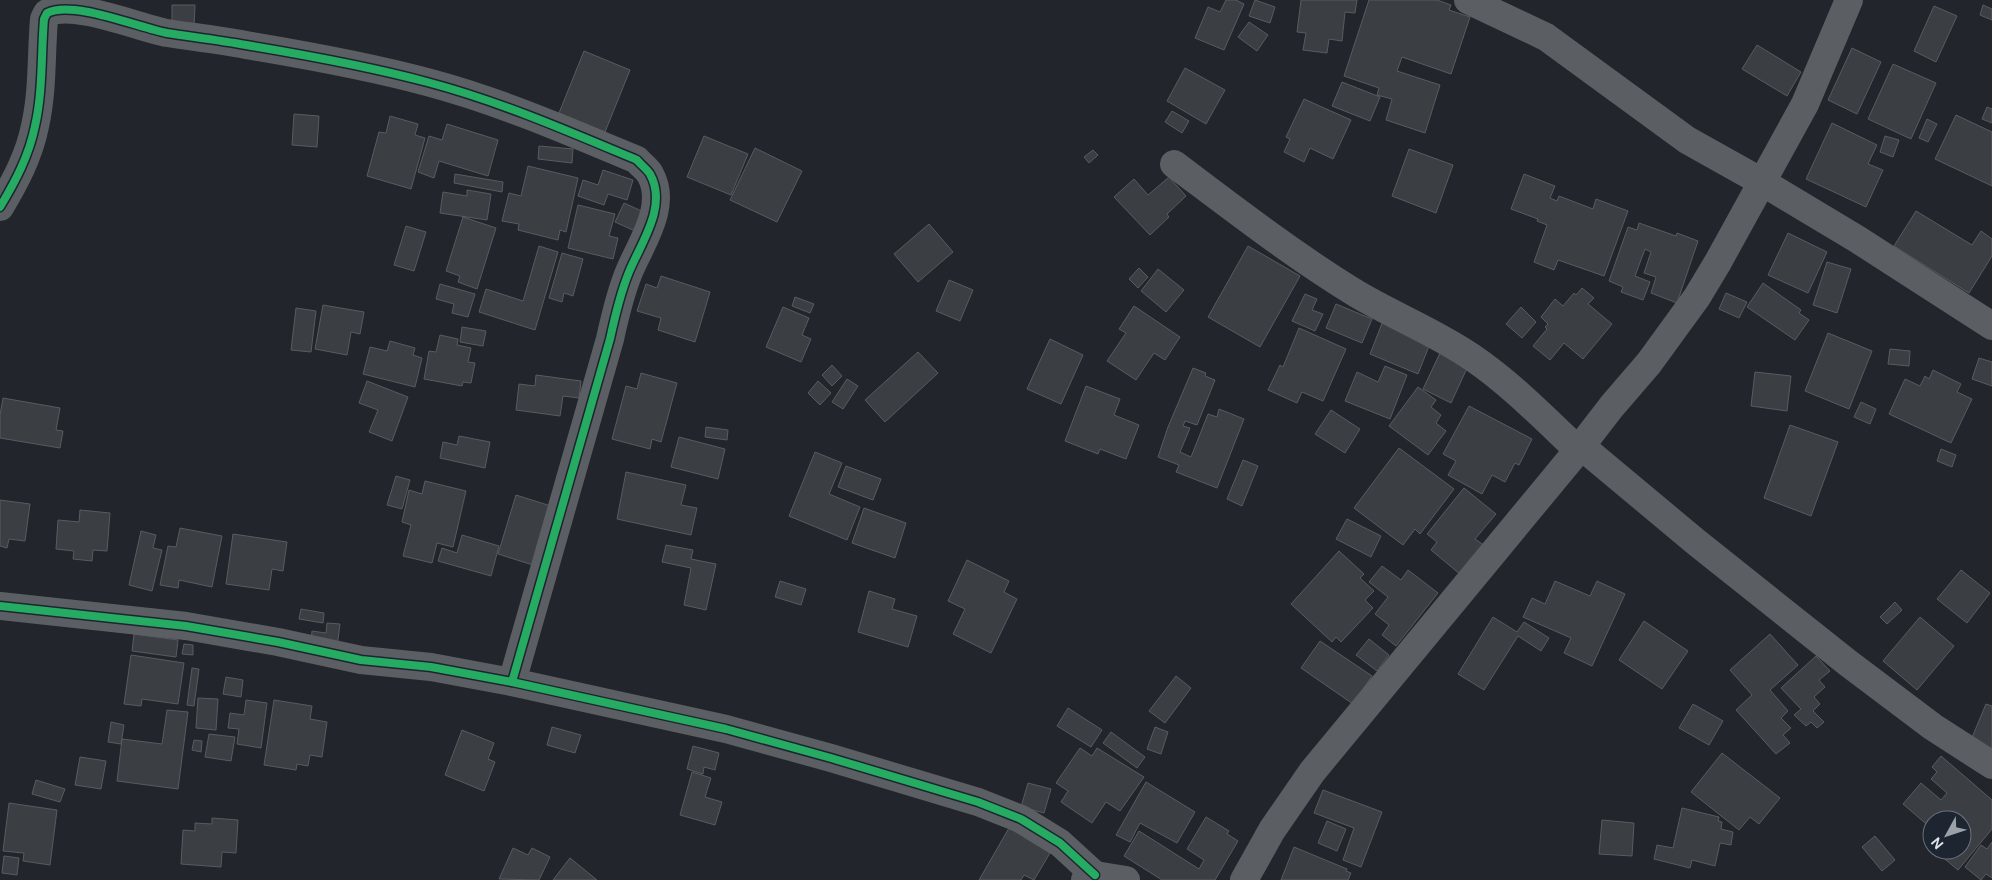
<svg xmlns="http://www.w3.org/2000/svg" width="1992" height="880" viewBox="0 0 1992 880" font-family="'DM Sans',sans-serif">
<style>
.building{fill:#3b3f44;stroke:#585c61}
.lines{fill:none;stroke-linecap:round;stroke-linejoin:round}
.minor{stroke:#5b5f64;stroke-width:28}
.cycleway-casing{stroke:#1d2531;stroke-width:11}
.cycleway{stroke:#26ab63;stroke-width:8}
</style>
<rect width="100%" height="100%" fill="#22262c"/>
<!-- building -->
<g class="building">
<polygon points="1226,0 1236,0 1244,4 1224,50 1195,38 1208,7 1220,12"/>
<polygon points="1255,0 1275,7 1270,23 1249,16"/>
<polygon points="1301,0 1357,0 1355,13 1345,12 1342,41 1329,39 1327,53 1303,50 1306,33 1297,32"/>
<polygon points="1369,0 1437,0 1451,5 1449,10 1470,17 1451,74 1402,57 1397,71 1440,85 1425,133 1386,120 1392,99 1377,95 1379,88 1344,76"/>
<polygon points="172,5 195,5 194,26 172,26"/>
<polygon points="1983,5 1992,9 1992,20 1980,15"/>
<polygon points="1934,6 1957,16 1936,62 1914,51"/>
<polygon points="1249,22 1268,35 1257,51 1238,37"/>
<polygon points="1757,45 1801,72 1787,96 1742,69"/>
<polygon points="1852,48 1881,62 1857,114 1828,100"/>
<polygon points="584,51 630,70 605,132 559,113"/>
<polygon points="1893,64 1936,83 1911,139 1868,119"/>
<polygon points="1185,68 1225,90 1206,124 1167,101"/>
<polygon points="1342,82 1380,97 1370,121 1332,106"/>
<polygon points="1304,99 1351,120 1333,159 1310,148 1304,162 1284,152 1290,139 1286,137"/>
<polygon points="1987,107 1992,109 1992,123 1982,119"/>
<polygon points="1172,111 1189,121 1182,133 1165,122"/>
<polygon points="294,114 319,116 317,147 292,145"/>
<polygon points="1956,115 1992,132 1992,186 1935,159"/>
<polygon points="390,116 418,124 415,135 425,138 411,189 367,176 379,132 386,133"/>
<polygon points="1927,119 1937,124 1928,142 1919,138"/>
<polygon points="1832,123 1877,145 1868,164 1883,170 1866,207 1806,179"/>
<polygon points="447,124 498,140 488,176 439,161 434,178 418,172 429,136 442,140"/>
<polygon points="704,136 748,154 731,195 687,177"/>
<polygon points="1885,136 1899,140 1893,157 1880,152"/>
<polygon points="539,146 573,149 572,163 538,159"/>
<polygon points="755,148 802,171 777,222 730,200"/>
<polygon points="1409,149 1453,165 1436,213 1392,196"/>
<polygon points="1093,150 1098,155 1089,163 1084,157"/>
<polygon points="528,166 578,178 566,232 560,230 558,240 518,230 519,224 502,221 509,193 521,196"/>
<polygon points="603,170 633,180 627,200 608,194 604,205 578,196 583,180 598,185"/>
<polygon points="455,174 503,182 502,192 454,183"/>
<polygon points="1524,174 1555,186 1550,198 1557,201 1559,196 1593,209 1596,199 1628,211 1604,276 1558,260 1554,270 1534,262 1547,225 1537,221 1538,219 1511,209"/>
<polygon points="1169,177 1186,196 1167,214 1169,217 1150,235 1114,197 1134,179 1148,195"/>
<polygon points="467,190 491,194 487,220 440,213 443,192 467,196"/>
<polygon points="624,203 646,213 637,232 615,222"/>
<polygon points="578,205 615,214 609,236 618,238 613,259 568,248"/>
<polygon points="1916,211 1972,245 1981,231 1992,239 1992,256 1969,293 1894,246"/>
<polygon points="463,217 496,228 477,289 458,282 460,276 446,271"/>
<polygon points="1639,223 1676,236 1677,233 1698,241 1677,303 1651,293 1656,277 1644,273 1651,252 1645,249 1635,276 1650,282 1643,300 1621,292 1623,287 1609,281 1628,227 1637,230"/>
<polygon points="929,224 953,252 918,282 894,254"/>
<polygon points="406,226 426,232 414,271 394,265"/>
<polygon points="1788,233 1827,252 1808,293 1768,275"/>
<polygon points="539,246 558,252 535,330 479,312 486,289 523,301"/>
<polygon points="1248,246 1300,276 1260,347 1208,317"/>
<polygon points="562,253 583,259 573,296 564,293 562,302 549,298"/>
<polygon points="1827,262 1851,269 1837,313 1813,305"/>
<polygon points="1139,268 1148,277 1138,288 1129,279"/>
<polygon points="1158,269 1184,290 1166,312 1141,291"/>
<polygon points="661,276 710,292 695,342 658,330 661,318 637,311 646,284 657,288"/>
<polygon points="949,280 973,290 960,321 936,311"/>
<polygon points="1763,283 1801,310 1799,313 1809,320 1795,340 1747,307"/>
<polygon points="440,284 475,294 468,317 452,313 454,304 436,299"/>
<polygon points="1582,288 1594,298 1588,304 1612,324 1583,359 1564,343 1550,360 1533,346 1547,329 1545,327 1548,324 1541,317 1555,299 1563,306 1574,293 1576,295"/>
<polygon points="1726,293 1747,302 1739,318 1719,309"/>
<polygon points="1305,294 1317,299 1312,310 1323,314 1315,331 1292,321"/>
<polygon points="795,297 814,304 810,313 792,306"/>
<polygon points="1336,304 1372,319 1362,343 1326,328"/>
<polygon points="323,305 364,312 360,334 351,332 347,355 315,349"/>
<polygon points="1134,306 1180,337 1165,360 1154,353 1136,380 1107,361 1126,333 1119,329"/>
<polygon points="783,307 809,318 802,335 811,339 801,362 766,347"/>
<polygon points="1521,307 1536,322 1522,338 1506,324"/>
<polygon points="296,308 316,311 311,352 291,350"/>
<polygon points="1383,321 1431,341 1418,374 1370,354"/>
<polygon points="462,327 486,331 483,346 460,342"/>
<polygon points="1299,328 1346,349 1323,401 1302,392 1297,403 1268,390 1280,365 1283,367"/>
<polygon points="1828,333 1872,351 1849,409 1805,391"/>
<polygon points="440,335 458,339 457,345 471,348 468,362 475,363 471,383 463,382 462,386 424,379 429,351 436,352"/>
<polygon points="1050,339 1083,355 1061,404 1027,389"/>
<polygon points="390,341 415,348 413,355 422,358 415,387 363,374 370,347 387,351"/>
<polygon points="1890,349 1910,351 1909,366 1888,364"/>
<polygon points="918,352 938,373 885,422 865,400"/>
<polygon points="1440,353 1468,366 1451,403 1423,389"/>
<polygon points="1979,358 1992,362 1992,386 1972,379"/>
<polygon points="832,365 842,376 832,386 822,375"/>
<polygon points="1385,366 1407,375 1390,419 1345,401 1357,372 1378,382"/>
<polygon points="1193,368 1206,373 1205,376 1215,380 1197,425 1185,421 1183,426 1190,428 1180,452 1191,457 1208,414 1217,417 1219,409 1244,419 1217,488 1176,472 1179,465 1158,457 1168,427"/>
<polygon points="1933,370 1961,384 1957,392 1972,399 1951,443 1889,414 1905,379 1920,386 1925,376 1929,379"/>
<polygon points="1755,372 1791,376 1787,411 1751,406"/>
<polygon points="641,373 677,383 661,442 652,439 650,449 612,439 626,386 637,389"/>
<polygon points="536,375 581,381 579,398 563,396 560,416 516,410 519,384 535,386"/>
<polygon points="847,379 858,386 843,409 832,402"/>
<polygon points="367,381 408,397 392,441 369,432 378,410 359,403"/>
<polygon points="818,381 831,393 820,405 808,393"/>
<polygon points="1086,386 1120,399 1114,415 1139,425 1126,459 1100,449 1098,454 1065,441"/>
<polygon points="1418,387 1436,400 1431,407 1441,415 1436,423 1446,431 1428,455 1389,426"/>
<polygon points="3,398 60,408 56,430 63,431 60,448 0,438 0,415"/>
<polygon points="1861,402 1876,409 1870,424 1854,417"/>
<polygon points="1469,406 1532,439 1519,465 1515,463 1505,482 1492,475 1482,494 1448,475 1456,461 1443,454"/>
<polygon points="1331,410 1360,429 1345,453 1315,434"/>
<polygon points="1790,425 1838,442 1811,516 1764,498"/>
<polygon points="706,427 728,430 727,440 705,437"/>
<polygon points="459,436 490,442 485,468 440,458 443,442 457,445"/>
<polygon points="679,437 725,449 718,479 671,467"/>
<polygon points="1399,448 1454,489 1420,534 1415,529 1403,545 1354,508"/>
<polygon points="1941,449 1956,455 1952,467 1937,461"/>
<polygon points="815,452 842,463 829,494 860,507 847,540 789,516"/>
<polygon points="1243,460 1258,466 1242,506 1227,499"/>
<polygon points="846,466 881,479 873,500 838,487"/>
<polygon points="626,472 686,485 681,505 697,508 691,535 617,519"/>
<polygon points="396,476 410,480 402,509 387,505"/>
<polygon points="425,481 466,491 453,547 437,543 432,563 403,556 411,525 402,522 409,490 422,494"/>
<polygon points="1464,488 1496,514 1475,539 1485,546 1461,575 1431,550 1437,542 1427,534"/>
<polygon points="516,495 554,507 536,566 498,554"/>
<polygon points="0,500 30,504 25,541 9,539 7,548 0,546"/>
<polygon points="864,508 906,523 895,558 852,543"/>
<polygon points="80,510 110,513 107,551 93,550 92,561 73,559 74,551 56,549 58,520 79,522"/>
<polygon points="1347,519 1381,536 1371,557 1336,539"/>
<polygon points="180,528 222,536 212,587 179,580 178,588 160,585 168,546 176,547"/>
<polygon points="141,531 156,535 153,548 162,550 152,591 129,585"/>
<polygon points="233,534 287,542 283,571 272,569 269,590 226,584"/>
<polygon points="462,535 499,546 491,576 438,561 442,548 457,553"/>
<polygon points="666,545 693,550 691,559 716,564 706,610 684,605 691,568 662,562"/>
<polygon points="1339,551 1364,574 1360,578 1374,591 1365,600 1373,608 1341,642 1336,637 1332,642 1291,604"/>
<polygon points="967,560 1009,581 1004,592 1017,599 991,653 953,634 965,609 948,601"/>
<polygon points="1382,566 1401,580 1408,570 1438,593 1396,646 1382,635 1389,625 1375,614 1388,597 1369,582"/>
<polygon points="1961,570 1990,593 1967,623 1937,599"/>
<polygon points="780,581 806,589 801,605 775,597"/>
<polygon points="1555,581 1590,596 1597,581 1625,594 1592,666 1564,653 1571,638 1523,617 1532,598 1545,604"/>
<polygon points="869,591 895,599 892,609 917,616 908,647 858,632"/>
<polygon points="1895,602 1902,610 1887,624 1880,617"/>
<polygon points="301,609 324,613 323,623 299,619"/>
<polygon points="1493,617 1517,632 1524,622 1549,638 1541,651 1518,636 1484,690 1458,674"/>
<polygon points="1920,617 1954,646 1917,690 1883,661"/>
<polygon points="1644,621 1688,651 1662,689 1619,660"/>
<polygon points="327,623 340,624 337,647 311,643 312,631 326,633"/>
<polygon points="134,634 178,640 176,657 132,651"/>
<polygon points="1770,634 1798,665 1770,690 1788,711 1781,718 1791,728 1783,735 1790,743 1776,754 1736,710 1752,695 1730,670"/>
<polygon points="1369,639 1389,655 1377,671 1356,655"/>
<polygon points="1320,641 1372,676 1353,704 1301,668"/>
<polygon points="184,644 193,645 193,655 182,654"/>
<polygon points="131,655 184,663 178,704 142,699 141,706 124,704"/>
<polygon points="1816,656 1830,671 1819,680 1825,687 1814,697 1820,704 1813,711 1824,722 1817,728 1811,722 1806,726 1794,715 1801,709 1781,688"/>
<polygon points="192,668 199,669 194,706 187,705"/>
<polygon points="1176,676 1191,688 1165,723 1149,711"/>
<polygon points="226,677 243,680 241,697 223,694"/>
<polygon points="198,698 218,699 216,730 196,728"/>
<polygon points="246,700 267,703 261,748 237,744 239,729 228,728 230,713 244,715"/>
<polygon points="274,700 312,706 310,719 327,722 322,757 310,755 308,766 297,764 296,770 264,765"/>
<polygon points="1693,704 1723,721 1709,745 1679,728"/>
<polygon points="1986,704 1992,706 1992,749 1971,740"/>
<polygon points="1068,708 1102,730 1091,747 1057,726"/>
<polygon points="167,710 188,712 178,789 117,781 122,739 162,744"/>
<polygon points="111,722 124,725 121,744 108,742"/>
<polygon points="552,727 581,735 575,753 547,745"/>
<polygon points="1155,727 1168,732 1161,754 1147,749"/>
<polygon points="462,730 494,743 488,759 495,762 484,791 445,775"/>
<polygon points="1111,732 1145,757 1137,768 1103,743"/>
<polygon points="209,734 235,737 231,761 205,757"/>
<polygon points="194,740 202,741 201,752 192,750"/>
<polygon points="693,746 719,753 715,770 704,767 703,774 687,769"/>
<polygon points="1080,748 1092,756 1097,748 1144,777 1120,811 1106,802 1092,823 1061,802 1068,791 1056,783"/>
<polygon points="1722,753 1780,798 1759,824 1750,817 1739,830 1691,792"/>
<polygon points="1941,756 1992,800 1992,829 1958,870 1934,850 1962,850 1962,820 1932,820 1932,829 1903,804 1921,783 1941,800 1947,793 1931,779 1937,772 1932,767"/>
<polygon points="80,757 106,761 101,789 75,785"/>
<polygon points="692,772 711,778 705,797 722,802 715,825 680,815"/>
<polygon points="36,780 65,789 60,802 32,794"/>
<polygon points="1146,782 1195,812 1177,843 1140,823 1130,842 1116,835"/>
<polygon points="1028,783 1051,789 1044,813 1021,807"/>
<polygon points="1323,790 1382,812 1361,867 1343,860 1354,828 1314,813"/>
<polygon points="9,803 57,810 50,865 23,861 24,853 3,851"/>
<polygon points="1682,808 1719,817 1718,821 1722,822 1721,829 1733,832 1731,845 1720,843 1715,866 1692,860 1690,868 1654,859 1657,845 1673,848"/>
<polygon points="1206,817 1229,831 1227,834 1238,841 1215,880 1162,880 1124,856 1139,831 1199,869 1204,860 1187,849"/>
<polygon points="212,818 238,820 236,853 222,852 221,867 181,864 183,830 195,831 195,823 212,824"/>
<polygon points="1602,820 1634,823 1632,856 1599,854"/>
<polygon points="1327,821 1346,829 1337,851 1318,843"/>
<polygon points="1009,828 1050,853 1034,880 1024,875 1021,880 979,880"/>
<polygon points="1875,836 1895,860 1882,871 1862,847"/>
<polygon points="1992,842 1992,878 1986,874 1981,880 1965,867 1981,845 1987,849"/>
<polygon points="1294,847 1347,869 1346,871 1351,873 1348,880 1281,880"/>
<polygon points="513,848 528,855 532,848 550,857 539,880 499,879"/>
<polygon points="4,856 19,858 17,875 2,873"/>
<polygon points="570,858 597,880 553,880"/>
</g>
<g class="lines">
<!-- minor -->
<g class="minor">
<polyline points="1468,0 1546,37 1687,140 1762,182 1857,239 1992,326"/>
<path d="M1174 164C1234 209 1293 255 1357 294 1394 316 1437 333 1473 358 1511 384 1544 418 1578 450"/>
<path d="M0 207C15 182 29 156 35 126 43 91 41 55 44 19L47 13C73 0 137 27 167 33 193 37 219 40 246 45 306 55 368 66 427 82 499 101 568 131 637 160 641 165 647 169 650 174 668 206 641 243 629 272 620 294 615 316 610 339L512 682"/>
<polyline points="1581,446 1696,542 1848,663 1933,727 1992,765"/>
<polyline points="0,606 186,626 278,642 361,660 431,667 512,682 726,729 831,758 978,802 1021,819 1060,843 1095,875"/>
<polyline points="1085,880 1095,875 1126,880"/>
<polyline points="1244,880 1272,830 1312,772 1578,450 1612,406 1649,363 1697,297 1718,262 1805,104 1849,0"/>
</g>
<!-- cycleway casing -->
<g class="cycleway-casing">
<g id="cycleway">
<path d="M0 207C15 182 29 156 35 126 43 91 41 55 44 19L47 13C73 0 137 27 167 33 193 37 219 40 246 45 306 55 368 66 427 82 499 101 568 131 637 160 641 165 647 169 650 174 668 206 641 243 629 272 620 294 615 316 610 339L512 682"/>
<polyline points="0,606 186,626 278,642 361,660 431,667 512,682 726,729 831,758 978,802 1021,819 1060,843 1095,875"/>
</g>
</g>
<!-- cycleway -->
<use href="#cycleway" class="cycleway"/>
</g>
<!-- north arrow -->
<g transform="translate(1947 835) rotate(230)"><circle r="24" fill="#1d2531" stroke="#6a717b"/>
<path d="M0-4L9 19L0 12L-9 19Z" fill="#9ca1a8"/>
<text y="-8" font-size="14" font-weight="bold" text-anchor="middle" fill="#dde3eb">N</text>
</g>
</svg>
